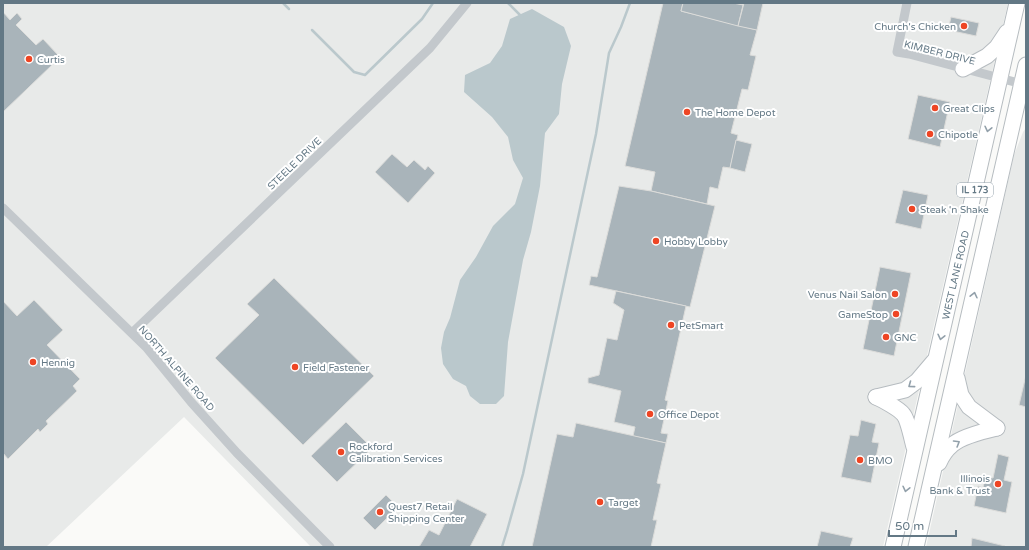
<svg xmlns="http://www.w3.org/2000/svg" width="1029" height="550" viewBox="0 0 1029 550" font-family="'Varela Round',sans-serif">
<style>
.built{fill:#e8eae9}
.water{fill:#bac8cc}
.lines{fill:none;stroke-linecap:round;stroke-linejoin:round}
.stream{stroke:#bac8cc;stroke-width:2.5}
.building{fill:#a9b4ba;stroke:#dcdcda}
.primary-casing{stroke:#b6bcc0;stroke-width:17}
.minor{stroke:#c3c8cc;stroke-width:9}
.primary{stroke:#fff;stroke-width:15}
.oneway{stroke:#92a0aa}
.poi-dot{fill:#ee4524;stroke:#fff;stroke-width:1.5}
.labels{text-anchor:middle;stroke-width:4;stroke-linejoin:round;paint-order:stroke}
.shield{fill:#fff;stroke:#92a0aa;stroke-width:1}
.shield-label{font-size:9px;font-weight:bold;fill:#637885}
.poi-label{font-size:10px;fill:#637885;stroke:#fff;text-anchor:start}
.street-label{font-size:10px;fill:#637885;stroke:#fff}
</style>
<rect width="100%" height="100%" fill="#fafaf8"/>
<!-- built -->
<g class="built">
<polygon points="3,3 1008,3 883,547 311,547 184,417 46,547 3,547"/>
<polygon points="1026,128 1026,547 926,547 1014,155 1023,132"/>
</g>
<!-- water -->
<polygon class="water" points="532,9 564,27 571,46 562,84 559,114 545,133 540,186 531,232 523,260 508,342 504,396 496,404 480,404 470,396 466,386 453,379 443,364 441,348 444,332 450,318 460,280 476,257 493,226 515,204 523,178 513,160 508,137 492,117 464,92 465,75 490,63 502,46 510,19"/>
<g class="lines">
<!-- stream -->
<g class="stream">
<polyline points="283,3 289,9"/>
<polyline points="508,3 522,17"/>
<polyline points="312,30 354,72 365,75 422,19 433,3"/>
<polyline points="502,547 507,531 523,474 596,134 609,53 621,27 630,3"/>
</g>
</g>
<!-- building -->
<g class="building">
<polygon points="663,3 683,3 681,11 757,30 750,55 756,56 748,90 742,89 731,133 738,135 730,168 723,167 718,189 710,187 707,204 651,191 655,172 625,166"/>
<polygon points="683,3 733,3 743,5 738,26 681,11"/>
<polygon points="744,3 763,3 757,30 738,26"/>
<polygon points="3,12 10,20 17,13 22,19 16,25 36,45 43,39 58,55 51,62 53,64 3,112"/>
<polygon points="951,17 979,23 976,36 948,30"/>
<polygon points="918,95 950,102 940,147 908,139"/>
<polygon points="736,140 752,144 745,172 730,168"/>
<polygon points="392,154 407,167 414,160 425,170 428,166 435,173 408,203 375,172"/>
<polygon points="619,186 651,191 715,206 690,307 589,285 591,276 597,277"/>
<polygon points="903,190 928,195 921,229 895,223"/>
<polygon points="880,267 911,273 894,356 863,349"/>
<polygon points="274,278 374,376 303,445 215,358 259,315 247,304"/>
<polygon points="616,291 686,306 665,400 668,401 661,433 668,434 666,443 633,436 635,427 614,422 621,391 588,383 588,378 599,375 607,338 617,340 624,310 613,303"/>
<polygon points="34,300 63,330 47,345 80,379 73,386 77,391 46,421 48,424 40,432 38,429 8,459 3,453 3,301 17,316"/>
<polygon points="1026,375 1026,407 1019,405"/>
<polygon points="861,420 876,424 872,442 879,443 871,483 841,477 850,435 858,436"/>
<polygon points="346,422 372,448 337,482 311,456"/>
<polygon points="576,423 666,443 657,483 661,484 653,520 657,520 651,547 532,547 557,434 573,437"/>
<polygon points="998,454 1009,457 1004,480 1012,482 1006,513 974,506 978,486 983,488 985,476 993,478"/>
<polygon points="386,495 398,507 375,530 363,518"/>
<polygon points="457,499 487,514 470,547 419,547 429,530 439,535"/>
<polygon points="821,531 853,538 850,547 817,547"/>
<polygon points="972,538 1005,546 1005,547 971,547"/>
</g>
<g class="lines">
<!-- primary casing -->
<g class="primary-casing">
<g id="primary">
<polyline points="963,69 987,56 997,47 1007,32"/>
<polyline points="957,378 961,395 969,407 997,428"/>
<polyline points="876,397 905,390 917,381 934,361"/>
<path d="M876 397C883 400 899 409 903 414 908 419 912 440 914 447"/>
<path d="M939 463C942 456 946 450 952 445 961 437 984 431 997 428"/>
<polyline points="893,547 1017,3"/>
<polyline points="916,547 1026,65"/>
</g>
</g>
<!-- minor -->
<g class="minor">
<polyline points="907,3 897,52 909,54 1026,85"/>
<polyline points="3,208 146,347 191,402 237,453 330,547"/>
<polyline points="132,333 430,48 467,3"/>
</g>
<!-- primary -->
<use href="#primary" class="primary"/>
</g>
<!-- one-way arrows -->
<defs><path id="oneway-chevron" d="M-2-3.5L2.5 0L-2 3.5" fill="none" stroke-width="1.6" stroke-linecap="round" stroke-linejoin="round"/></defs>
<g class="oneway">
<use href="#oneway-chevron" transform="translate(988 129) rotate(103)"/>
<use href="#oneway-chevron" transform="translate(974 295) rotate(-77)"/>
<use href="#oneway-chevron" transform="translate(941 337) rotate(103)"/>
<use href="#oneway-chevron" transform="translate(911 385) rotate(144)"/>
<use href="#oneway-chevron" transform="translate(957 443) rotate(-31)"/>
<use href="#oneway-chevron" transform="translate(906 489) rotate(103)"/>
</g>
<!-- markers -->
<g class="poi-dot">
<circle cx="964" cy="26" r="4"/>
<circle cx="29" cy="59" r="4"/>
<circle cx="935" cy="108" r="4"/>
<circle cx="687" cy="112" r="4"/>
<circle cx="930" cy="134" r="4"/>
<circle cx="912" cy="209" r="4"/>
<circle cx="656" cy="241" r="4"/>
<circle cx="895" cy="294" r="4"/>
<circle cx="896" cy="314" r="4"/>
<circle cx="671" cy="325" r="4"/>
<circle cx="886" cy="337" r="4"/>
<circle cx="33" cy="362" r="4"/>
<circle cx="295" cy="367" r="4"/>
<circle cx="650" cy="414" r="4"/>
<circle cx="341" cy="452" r="4"/>
<circle cx="860" cy="460" r="4"/>
<circle cx="998" cy="484" r="4"/>
<circle cx="600" cy="502" r="4"/>
<circle cx="380" cy="512" r="4"/>
</g>
<g class="labels">
<!-- shield labels -->
<rect class="shield" x="957" y="183" width="36" height="14" rx="3"/>
<g class="shield-label">
<text x="975" y="193">IL 173</text>
</g>
<!-- poi labels -->
<g class="poi-label">
<text x="956" y="30" text-anchor="end">Church's Chicken</text>
<text x="37" y="63">Curtis</text>
<text x="943" y="112">Great Clips</text>
<text x="695" y="116">The Home Depot</text>
<text x="938" y="138">Chipotle</text>
<text x="920" y="213">Steak 'n Shake</text>
<text x="664" y="245">Hobby Lobby</text>
<text x="887" y="298" text-anchor="end">Venus Nail Salon</text>
<text x="888" y="318" text-anchor="end">GameStop</text>
<text x="679" y="329">PetSmart</text>
<text x="894" y="341">GNC</text>
<text x="41" y="366">Hennig</text>
<text x="303" y="371">Field Fastener</text>
<text x="658" y="418">Office Depot</text>
<text x="349" y="450">Rockford<tspan x="349" dy="12">Calibration Services</tspan></text>
<text x="868" y="464">BMO</text>
<text x="990" y="482" text-anchor="end">Illinois<tspan x="990" dy="12">Bank &amp; Trust</tspan></text>
<text x="608" y="506">Target</text>
<text x="388" y="510">Quest7 Retail<tspan x="388" dy="12">Shipping Center</tspan></text>
</g>
<!-- street labels -->
<g class="street-label">
<text transform="translate(940 52) rotate(14)" y="4">KIMBER DRIVE</text>
<text transform="translate(294 163) rotate(-44)" y="4">STEELE DRIVE</text>
<text transform="translate(955 275) rotate(-77)" y="4">WEST LANE ROAD</text>
<text transform="translate(177 368) rotate(49)" y="4">NORTH ALPINE ROAD</text>
</g>
</g>
<!-- border -->
<rect width="1029" height="550" fill="none" stroke="#637885" stroke-width="8"/>
<!-- scale -->
<path d="M889 530v6h67v-6" fill="none" stroke="#637885" stroke-width="2"/>
<text x="895" y="530" font-size="12" fill="#637885" stroke="#ffffff" stroke-width="3" paint-order="stroke">50 m</text>
</svg>
